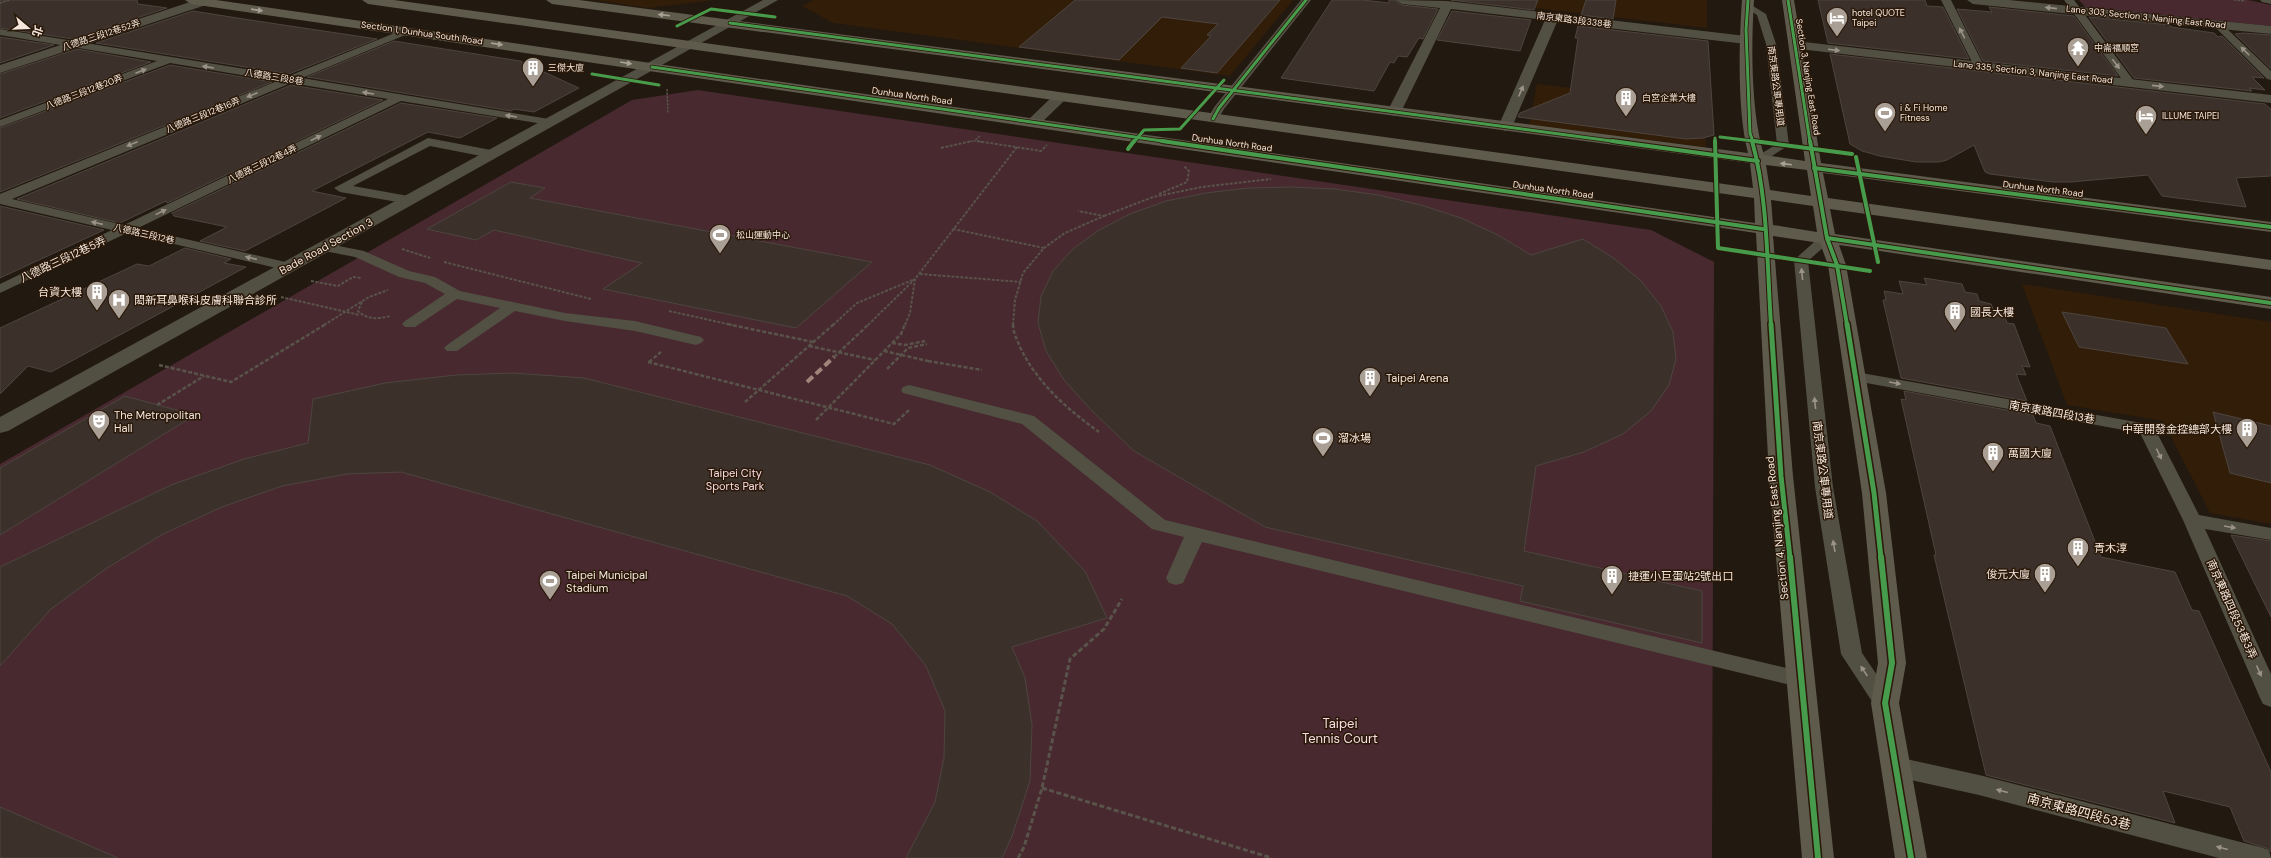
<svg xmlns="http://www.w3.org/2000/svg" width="2271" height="858" viewBox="0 0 2271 858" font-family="'DM Sans','Noto Sans TC',sans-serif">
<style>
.built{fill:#321d08}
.green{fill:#47292f}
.building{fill:#3b302a;stroke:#4e453f}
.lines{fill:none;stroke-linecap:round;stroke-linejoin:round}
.path-far3{stroke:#59534a;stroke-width:1.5;stroke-dasharray:2.5 1;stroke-linecap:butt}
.path-far2{stroke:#59534a;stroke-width:2;stroke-dasharray:3 1.5;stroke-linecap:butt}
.path-far1{stroke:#59534a;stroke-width:2.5;stroke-dasharray:4 2;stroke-linecap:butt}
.path{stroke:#59534a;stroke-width:3;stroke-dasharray:5 2.5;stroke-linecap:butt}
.service{fill:#524f43;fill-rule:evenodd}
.minor{fill:#524f43;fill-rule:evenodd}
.tertiary{fill:#524f43;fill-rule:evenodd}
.secondary{fill:#5e5a4c;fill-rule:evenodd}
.path-bridge-far1{stroke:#59534a;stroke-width:2;stroke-dasharray:3 1.5;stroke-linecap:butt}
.path-bridge{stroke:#59534a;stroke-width:2.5;stroke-dasharray:4 2;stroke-linecap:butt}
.quiet{stroke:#a18479;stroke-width:4;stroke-dasharray:8 4;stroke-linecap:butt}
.cycleway-far3-casing{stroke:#2a1808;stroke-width:4.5}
.cycleway-far2-casing{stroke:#2a1808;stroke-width:6}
.cycleway-far1-casing{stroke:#2a1808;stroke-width:8}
.cycleway-casing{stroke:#2a1808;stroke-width:9}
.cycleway-far3{stroke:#469c4c;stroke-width:3}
.cycleway-far2{stroke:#469c4c;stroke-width:4}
.cycleway-far1{stroke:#469c4c;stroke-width:5}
.cycleway{stroke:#469c4c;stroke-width:6}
.oneway{fill:#9b9388}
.oneway2{fill:#a9a094}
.labels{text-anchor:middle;stroke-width:3;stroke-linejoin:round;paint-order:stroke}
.far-poi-label{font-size:9px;fill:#f4e7dd;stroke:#2a1808;text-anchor:start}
.far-street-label{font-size:9px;fill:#f4e7dd;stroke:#2a1808}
.street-label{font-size:11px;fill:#f4e7dd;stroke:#2a1808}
.poi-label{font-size:11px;fill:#f4e7dd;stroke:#2a1808;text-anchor:start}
.park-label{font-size:11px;fill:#f9dce2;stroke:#2a1808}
.near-park-label{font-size:13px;fill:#f9dce2;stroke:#2a1808}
.near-street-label{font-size:13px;fill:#f4e7dd;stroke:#2a1808}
</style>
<rect width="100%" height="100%" fill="#221910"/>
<!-- built -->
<g class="built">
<polygon points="595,0 715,0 648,8"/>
<polygon points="813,0 1293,0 1230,76 833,23 802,6"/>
<polygon points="1466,0 1707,0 1707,28"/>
<polygon points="1537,84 1703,103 1706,147 1529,125"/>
<polygon points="2022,284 2271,322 2271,524 2210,513 2163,421 2067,405"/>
</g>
<!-- green -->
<g class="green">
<polygon points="2079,0 2248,0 2271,5 2271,26 2085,7"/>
<polygon points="698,90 1651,230 1714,262 1712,858 0,858 0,464 632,100"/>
</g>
<!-- building -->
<g class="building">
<polygon points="0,0 137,0 138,4 167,8 73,39 0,28"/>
<polygon points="1075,0 1280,0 1217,73 1181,68 1211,36 1207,35 1218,24 1162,17 1119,60 1019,47"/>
<polygon points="1332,0 1363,0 1389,3 1389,0 1395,0 1402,5 1438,9 1423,39 1419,38 1407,57 1398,56 1394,63 1390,62 1374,91 1281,78"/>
<polygon points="1451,0 1538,0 1534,10"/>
<polygon points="1586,0 1616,0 1613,19 1581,15"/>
<polygon points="1818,0 1925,0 1927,6 1943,7 1969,59 1828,43"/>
<polygon points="1989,7 2074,16 2118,76 1983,61 1957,9 1992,12"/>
<polygon points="193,11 250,20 377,39 289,74 96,43"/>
<polygon points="1452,11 1531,20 1520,51 1437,40"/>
<polygon points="2089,17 2170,25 2171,27 2214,33 2218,37 2222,36 2264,78 2252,77 2265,90 2249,88 2252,91 2134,78"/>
<polygon points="1578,26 1708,41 1714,135 1703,138 1686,139 1518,117 1520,113 1570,93 1578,38 1575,38"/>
<polygon points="2243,33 2271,35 2271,69 2235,34"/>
<polygon points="0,37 54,45 0,63"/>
<polygon points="394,41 520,61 579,88 534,112 514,109 511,111 307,77"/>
<polygon points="77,49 151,62 0,118 0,74"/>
<polygon points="1830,54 2265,104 2271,109 2271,176 2236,178 2246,207 2162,196 2148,175 2071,182 2053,182 1990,174 1985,172 1974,145 1947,160 1939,162 1916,162 1880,156 1862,151 1850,144"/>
<polygon points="170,65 272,82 0,192 0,128"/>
<polygon points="291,85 383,100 167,203 166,201 120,223 17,199"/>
<polygon points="401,103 497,118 460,138 428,132 312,191 346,198 245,251 200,241 227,227 174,216 172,213"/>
<polygon points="511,182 545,188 530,198 872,262 796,328 603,289 642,263 494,230 476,240 427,229"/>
<polygon points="1291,187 1335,189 1378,195 1421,205 1461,218 1498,235 1531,255 1583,239 1615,259 1641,281 1661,306 1673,332 1676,359 1669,385 1651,411 1623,434 1584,452 1536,466 1524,551 1702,591 1702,643 1520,601 1523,586 1265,527 1134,451 1091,410 1064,380 1046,351 1038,323 1041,296 1053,271 1073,249 1099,230 1130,214 1166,201 1206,193 1248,188"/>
<polygon points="0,206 104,230 0,278"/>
<polygon points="185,248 231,259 224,263 246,267 51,372 28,366 0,394 0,328 137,264 149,266"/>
<polygon points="1924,278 1962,284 1965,292 1977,294 1979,301 1991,304 1995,313 2004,314 2007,323 2014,324 2030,367 2022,366 2026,375 2016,374 2027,401 1901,378 1883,300 1886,300 1884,291 1903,294 1899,281 1927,285"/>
<polygon points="2062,312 2166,328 2188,364 2079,347"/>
<polygon points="512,373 584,378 930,465 990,492 1037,521 1085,571 1107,618 1012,647 1025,678 1032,724 1030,781 1012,836 1002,858 906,858 935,802 944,758 945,711 926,666 892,624 847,596 401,472 347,474 282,486 222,507 163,534 107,568 51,609 0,666 0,567 171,485 244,459 308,443 313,399 385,383 456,375"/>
<polygon points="1904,391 2033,415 2036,423 2050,426 2101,557 2175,572 2192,610 2199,611 2271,772 2271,852 2269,849 2244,841 2230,807 2163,791 2175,823 1986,775 1934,555 1936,555 1901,399 1906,400"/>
<polygon points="125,396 195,415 0,535 0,468"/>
<polygon points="2213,412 2271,426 2271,483 2230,473"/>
<polygon points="2231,535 2271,541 2271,617"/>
<polygon points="0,807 118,858 0,858"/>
</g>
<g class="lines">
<!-- path-far3 -->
<g class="path-far3">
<polyline points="2234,0 2245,1"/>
<polyline points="0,3 10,0"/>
<polyline points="667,89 668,113"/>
<polyline points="980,136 974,141 983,142"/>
<polyline points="967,142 974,141"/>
</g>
<!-- path-far2 -->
<g class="path-far2">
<polyline points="977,141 1041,151 1047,145"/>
<polyline points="941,148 972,141"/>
<polyline points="1159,194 1187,182 1189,171 1184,166"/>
<polyline points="1104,216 1153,197 1202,187 1271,179"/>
<polyline points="953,229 1044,248"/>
<polyline points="402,249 430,258"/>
<polyline points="444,262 591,299"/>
<polyline points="920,274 1021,282"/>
<polyline points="311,281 338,286 353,277 361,278"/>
<polyline points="281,297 360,315"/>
<path d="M362 302 358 311C367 320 379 319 390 316"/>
<polyline points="669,311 732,325"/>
<polyline points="324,325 369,297 388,290"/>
<polyline points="868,325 915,279 1017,147"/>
<polyline points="1013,325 1015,300 1023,273 1044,248 1065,233 1104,216 1078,211"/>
</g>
<!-- path-far1 -->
<g class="path-far1">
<polyline points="727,324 813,342"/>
<path d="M1013 324C1013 333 1017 339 1020 347 1037 383 1067 409 1099 432"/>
<polyline points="892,343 905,345 925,341"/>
<polyline points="834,357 869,324"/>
<polyline points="928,361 982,370"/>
<polyline points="648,362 894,424 909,410"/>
<polyline points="649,362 661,352"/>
<polyline points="159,365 231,382 326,324"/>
<polyline points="887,369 908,348 927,344"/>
<polyline points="157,405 204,376"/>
</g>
<!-- path -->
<g class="path">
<polyline points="1042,788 1272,858"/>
<polyline points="1018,858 1024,847 1042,788 1070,659 1104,629 1122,599"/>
</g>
<!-- service -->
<g class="service">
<polygon points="1301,0 1311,0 1224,109 1217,121 1209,121 1207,119 1215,106"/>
<polygon points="1941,0 1951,0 1984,66 1983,68 1975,68"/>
<polygon points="2064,0 2074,0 2134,81 2134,85 2126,85"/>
<polygon points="2260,0 2271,0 2271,4 2262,2"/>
<polygon points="1748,3 1766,14 1776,44 1789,145 1758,165 1754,164 1752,161 1754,158 1777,144 1766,44 1757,15 1743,6"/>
<polygon points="2218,22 2221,23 2271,71 2271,80 2267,79 2213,25"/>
<path d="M407 28 410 29V33L302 78 549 119 555 122 549 125 401 101 138 228 294 264 296 267 294 270 289 271 127 233 0 293V284L112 230 0 204V194L277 81 170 63 0 127V120L157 61 0 35V29L289 76ZM291 83 388 99 124 225 12 199Z"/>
<polygon points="428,138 491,150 497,154 491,158 430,146 353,186 414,197 415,200 409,204 340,192 334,188"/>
<polygon points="1827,234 1834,238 1808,261 1833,487 1862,653 1896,703 1893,709 1885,712 1877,709 1841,654 1815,487 1794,260 1822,235"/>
<polygon points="324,243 364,251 409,271 435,277 460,291 565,313 635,321 701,337 704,340 701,343 696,345 635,331 565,321 515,311 457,351 447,351 444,348 447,345 500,308 457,299 415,327 405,327 402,324 405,321 445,294 425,283 399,277 355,257 319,250 317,247 319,244"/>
<polygon points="1856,372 2153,425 2199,515 2271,528 2271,540 2205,529 2271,674 2271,707 2263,704 2260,698 2183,520 2140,433 1850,380 1848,377 1850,374"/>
<polygon points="909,385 1034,416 1165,520 1803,672 1811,674 1814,680 1811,686 1803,688 1202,542 1183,583 1176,585 1169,583 1166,578 1184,537 1152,529 1022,424 903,393 901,390 903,387"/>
<polygon points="1897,757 1979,775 2260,847 2269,850 2271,858 2219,858 1979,795 1897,777 1889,774 1885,767 1889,760"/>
</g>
<!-- minor -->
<g class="minor">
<polygon points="196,0 207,0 208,2 206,5 0,73 0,65"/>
<polygon points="1396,0 1447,1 1746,36 1752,40 1746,44 1557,22 1512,127 1505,131 1498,127 1545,20 1451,9 1401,112 1394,116 1387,112 1440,8 1402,4"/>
<polygon points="1967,0 2009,0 2271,26 2271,34 1973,4"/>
<polygon points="1795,41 2271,95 2271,103 1790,48 1789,45"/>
<polygon points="1060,93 1067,97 1065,100 1039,125 1029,125 1027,122 1029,119 1055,94"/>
</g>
<!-- tertiary -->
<polygon class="tertiary" points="763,0 778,0 8,431 0,433 0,417"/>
<!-- secondary -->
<path class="secondary" d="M185 0H216L1755 223 1754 198 368 4 362 0H394L1753 188 1750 163 552 4 546 0H579L1748 153C1737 111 1739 44 1742 0H1754C1751 46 1751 112 1764 155L1805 161 1782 0H1794L1821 163 2271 222V232L1823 173 1828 198 2271 260V270L1830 209 1835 234 2271 297V309L1839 245 1846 265 1886 493 1906 663 1899 703 1927 858H1895L1871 703 1878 663 1862 493 1828 265 1820 243 1773 236 1793 476 1834 858H1802L1769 476 1756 233 191 4ZM1766 165 1807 170 1811 196 1770 190ZM1771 200 1813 206 1817 232 1773 225Z"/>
<!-- path-bridge-far1 -->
<g class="path-bridge-far1">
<polyline points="833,325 857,303 915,279"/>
<polyline points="905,325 910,313 915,279"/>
</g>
<!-- path-bridge -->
<g class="path-bridge">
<polyline points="809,346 875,360"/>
<polyline points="884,351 928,361"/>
<polyline points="745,402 834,324"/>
<polyline points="816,420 901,334 905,324"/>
</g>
<!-- quiet -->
<polyline class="quiet" points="807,382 834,357"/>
<!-- cycleway-far3 casing -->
<g class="cycleway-far3-casing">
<g id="cycleway-far3">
<polyline points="1748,0 1746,30 1750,133 1753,142"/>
<polyline points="1788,0 1810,142"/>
<polyline points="730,23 1619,142"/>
<polyline points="677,26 711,9 775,17"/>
<polyline points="652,67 1169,142"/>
<polyline points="592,74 659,85"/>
<polyline points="1213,119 1219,108 1306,0"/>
<polyline points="1720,137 1762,142"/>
<polyline points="1715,138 1715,142"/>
<polyline points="1134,142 1144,130 1180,129 1224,80"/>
</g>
</g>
<!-- cycleway-far2 casing -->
<g class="cycleway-far2-casing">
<g id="cycleway-far2">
<polyline points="1162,141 1763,229"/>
<polyline points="1612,141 1758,161"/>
<polyline points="1715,141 1718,248 1870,271"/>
<path d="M1752 141C1768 197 1767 266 1771 325"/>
<polyline points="1754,141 1852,154"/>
<polyline points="1810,141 1827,238 1837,265 1847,325"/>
<polyline points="1128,149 1134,141"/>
<polyline points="1856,157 1878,262"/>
<polyline points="1814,168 2271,227"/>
<polyline points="1827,238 2271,303"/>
</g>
</g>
<!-- cycleway-far1 casing -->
<g class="cycleway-far1-casing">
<g id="cycleway-far1">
<polyline points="1771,324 1781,476 1790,558"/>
<polyline points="1847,324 1874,493 1881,558"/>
</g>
</g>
<!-- cycleway casing -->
<g class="cycleway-casing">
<g id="cycleway">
<polyline points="1790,557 1818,858"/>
<polyline points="1881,557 1892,663 1885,703 1911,858"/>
</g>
</g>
<!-- cycleway-far3 -->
<use href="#cycleway-far3" class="cycleway-far3"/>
<!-- cycleway-far2 -->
<use href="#cycleway-far2" class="cycleway-far2"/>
<!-- cycleway-far1 -->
<use href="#cycleway-far1" class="cycleway-far1"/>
<!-- cycleway -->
<use href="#cycleway" class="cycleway"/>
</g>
<!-- one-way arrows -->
<defs><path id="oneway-solid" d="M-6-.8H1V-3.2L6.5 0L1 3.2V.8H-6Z"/></defs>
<g class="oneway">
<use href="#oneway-solid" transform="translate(2051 8) rotate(-174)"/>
<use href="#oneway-solid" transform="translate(1962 33) rotate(-117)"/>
<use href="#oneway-solid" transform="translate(1834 50) rotate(7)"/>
<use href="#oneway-solid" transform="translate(2245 51) rotate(-135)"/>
<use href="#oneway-solid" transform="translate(2116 64) rotate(53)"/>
<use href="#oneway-solid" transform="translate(208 67) rotate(-171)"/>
<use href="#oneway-solid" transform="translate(141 71) rotate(-21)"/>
<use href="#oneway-solid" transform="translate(2158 86) rotate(6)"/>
<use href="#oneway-solid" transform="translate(1521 91) rotate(-67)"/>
<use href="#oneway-solid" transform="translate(368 93) rotate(-171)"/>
<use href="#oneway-solid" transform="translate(252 95) rotate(158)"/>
<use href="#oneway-solid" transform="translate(511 116) rotate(-171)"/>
<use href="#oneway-solid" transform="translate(316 138) rotate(-26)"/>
<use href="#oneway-solid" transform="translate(132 144) rotate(158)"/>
<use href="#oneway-solid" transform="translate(161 212) rotate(-26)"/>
<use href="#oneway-solid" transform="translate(97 223) rotate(-167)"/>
<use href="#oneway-solid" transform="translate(251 258) rotate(-167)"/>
<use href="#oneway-solid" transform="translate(1802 274) rotate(-96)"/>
<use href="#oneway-solid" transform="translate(1895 383) rotate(10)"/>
<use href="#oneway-solid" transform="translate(1815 403) rotate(-96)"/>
<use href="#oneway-solid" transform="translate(2159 454) rotate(64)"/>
<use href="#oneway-solid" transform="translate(2230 527) rotate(10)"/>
<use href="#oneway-solid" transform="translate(1834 546) rotate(-100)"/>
<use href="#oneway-solid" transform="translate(1864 671) rotate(-124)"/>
<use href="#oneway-solid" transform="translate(2259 671) rotate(66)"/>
<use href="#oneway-solid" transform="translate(2002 791) rotate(-165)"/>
<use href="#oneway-solid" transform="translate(2222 848) rotate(-165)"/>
</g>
<g class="oneway2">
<use href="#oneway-solid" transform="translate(257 10) rotate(8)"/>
<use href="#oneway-solid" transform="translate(664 15) rotate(-173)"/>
<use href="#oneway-solid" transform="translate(497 44) rotate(8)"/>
<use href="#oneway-solid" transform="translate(626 63) rotate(9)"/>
<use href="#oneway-solid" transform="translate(1786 164) rotate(-173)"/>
</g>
<!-- icons -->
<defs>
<g id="hotel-pin" transform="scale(1.15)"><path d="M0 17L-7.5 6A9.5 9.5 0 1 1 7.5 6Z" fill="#aa9f95" stroke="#2a1808"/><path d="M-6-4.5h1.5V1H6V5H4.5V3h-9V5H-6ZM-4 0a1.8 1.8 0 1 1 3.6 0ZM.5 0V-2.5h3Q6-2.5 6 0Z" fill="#fff"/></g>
<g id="temple-pin" transform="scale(1.15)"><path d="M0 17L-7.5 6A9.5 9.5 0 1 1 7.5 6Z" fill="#aa9f95" stroke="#2a1808"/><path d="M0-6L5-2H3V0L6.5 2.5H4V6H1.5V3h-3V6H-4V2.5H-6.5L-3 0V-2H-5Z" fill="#fff"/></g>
<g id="building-pin" transform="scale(1.15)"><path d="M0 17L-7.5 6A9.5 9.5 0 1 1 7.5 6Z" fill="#aa9f95" stroke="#2a1808"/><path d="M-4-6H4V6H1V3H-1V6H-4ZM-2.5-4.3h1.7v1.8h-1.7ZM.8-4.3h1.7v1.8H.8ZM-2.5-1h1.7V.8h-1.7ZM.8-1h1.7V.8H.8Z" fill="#fff"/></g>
<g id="stadium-pin" transform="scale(1.15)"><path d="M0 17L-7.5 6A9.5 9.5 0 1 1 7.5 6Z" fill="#aa9f95" stroke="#2a1808"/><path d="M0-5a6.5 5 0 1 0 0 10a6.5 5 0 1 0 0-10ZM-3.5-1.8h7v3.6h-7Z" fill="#fff"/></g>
<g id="hospital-pin" transform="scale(1.15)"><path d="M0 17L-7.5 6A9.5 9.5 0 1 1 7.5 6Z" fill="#aa9f95" stroke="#2a1808"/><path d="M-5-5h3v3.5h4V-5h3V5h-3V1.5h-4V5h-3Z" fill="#fff"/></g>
<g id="theatre-pin" transform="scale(1.15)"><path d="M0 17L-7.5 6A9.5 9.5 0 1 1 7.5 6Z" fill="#aa9f95" stroke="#2a1808"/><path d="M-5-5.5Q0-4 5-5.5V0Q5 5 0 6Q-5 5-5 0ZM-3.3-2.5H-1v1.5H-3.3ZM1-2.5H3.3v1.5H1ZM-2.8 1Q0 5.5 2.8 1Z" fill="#fff"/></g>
</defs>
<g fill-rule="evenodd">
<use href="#hotel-pin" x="1837" y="18"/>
<use href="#temple-pin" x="2078" y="48"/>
<use href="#building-pin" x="533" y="68"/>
<use href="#building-pin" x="1626" y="98"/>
<use href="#stadium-pin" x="1885" y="113"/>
<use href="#hotel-pin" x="2146" y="116"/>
<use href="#stadium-pin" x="720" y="235"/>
<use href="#building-pin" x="97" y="292"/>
<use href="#hospital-pin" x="119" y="300"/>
<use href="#building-pin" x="1955" y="312"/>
<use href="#building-pin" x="1370" y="378"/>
<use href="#theatre-pin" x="99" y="421"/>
<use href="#building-pin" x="2247" y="429"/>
<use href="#stadium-pin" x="1323" y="438"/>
<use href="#building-pin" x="1993" y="453"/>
<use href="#building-pin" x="2078" y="548"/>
<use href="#building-pin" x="2045" y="574"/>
<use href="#building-pin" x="1612" y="576"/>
<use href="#stadium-pin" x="550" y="581"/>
</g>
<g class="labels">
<!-- far-poi labels -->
<g class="far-poi-label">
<text x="1852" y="16">hotel QUOTE<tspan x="1852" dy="10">Taipei</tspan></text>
<text x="2094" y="51">中崙福順宮</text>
<text x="548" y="71">三傑大廈</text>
<text x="1642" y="101">白宮企業大樓</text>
<text x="1900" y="111">i &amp; Fi Home<tspan x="1900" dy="10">Fitness</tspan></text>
<text x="2162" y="119">ILLUME TAIPEI</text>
<text x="736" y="238">松山運動中心</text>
</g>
<!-- far-street labels -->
<g class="far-street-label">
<text transform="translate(2146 17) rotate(6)" y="3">Lane 303, Section 3, Nanjing East Road</text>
<text transform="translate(1574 20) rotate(7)" y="3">南京東路3段338巷</text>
<text transform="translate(422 33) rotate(8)" y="3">Section 1, Dunhua South Road</text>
<text transform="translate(101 35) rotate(-18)" y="3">八德路三段12巷52弄</text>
<text transform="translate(2033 72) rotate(6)" y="3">Lane 335, Section 3, Nanjing East Road</text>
<text transform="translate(274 77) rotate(9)" y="3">八德路三段8巷</text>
<text transform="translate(1808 77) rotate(81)" y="3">Section 3, Nanjing East Road</text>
<text transform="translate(1776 86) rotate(83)" y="3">南京東路公車專用道</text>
<text transform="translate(84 92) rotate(-21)" y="3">八德路三段12巷20弄</text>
<text transform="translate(912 96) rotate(8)" y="3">Dunhua North Road</text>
<text transform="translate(203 115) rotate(-22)" y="3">八德路三段12巷16弄</text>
<text transform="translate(1232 143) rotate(8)" y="3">Dunhua North Road</text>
<text transform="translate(262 164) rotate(-26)" y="3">八德路三段12巷4弄</text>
<text transform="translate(2043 189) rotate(7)" y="3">Dunhua North Road</text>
<text transform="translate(1553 190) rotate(8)" y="3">Dunhua North Road</text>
<text transform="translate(144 234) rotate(13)" y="3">八德路三段12巷</text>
</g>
<!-- street labels -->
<g class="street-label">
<text transform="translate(326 246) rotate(-29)" y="4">Bade Road Section 3</text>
<text transform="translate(63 259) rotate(-25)" y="4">八德路三段12巷5弄</text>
<text transform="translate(2052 412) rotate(10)" y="4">南京東路四段13巷</text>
<text transform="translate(1823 470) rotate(83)" y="4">南京東路公車專用道</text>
<text transform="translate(1777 528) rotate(-96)" y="4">Section 4, Nanjing East Road</text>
<text transform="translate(2232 609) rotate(66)" y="4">南京東路四段53巷3弄</text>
</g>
<!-- poi labels -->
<g class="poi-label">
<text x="82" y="296" text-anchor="end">台資大樓</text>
<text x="134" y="304">閎新耳鼻喉科皮膚科聯合診所</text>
<text x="1970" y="316">國長大樓</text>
<text x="1386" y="382">Taipei Arena</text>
<text x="114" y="419">The Metropolitan<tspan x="114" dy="13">Hall</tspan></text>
<text x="2232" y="433" text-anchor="end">中華開發金控總部大樓</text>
<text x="1338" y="442">溜冰場</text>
<text x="2008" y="457">萬國大廈</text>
<text x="2094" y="552">青木淳</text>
<text x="2030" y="578" text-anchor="end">俊元大廈</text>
<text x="566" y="579">Taipei Municipal<tspan x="566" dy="13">Stadium</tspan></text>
<text x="1628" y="580">捷運小巨蛋站2號出口</text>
</g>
<!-- park labels -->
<g class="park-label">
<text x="735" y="477">Taipei City<tspan x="735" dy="13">Sports Park</tspan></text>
</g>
<!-- near-park labels -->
<g class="near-park-label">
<text x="1340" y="728">Taipei<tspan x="1340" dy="15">Tennis Court</tspan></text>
</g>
<!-- near-street labels -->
<g class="near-street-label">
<text transform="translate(2079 811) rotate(15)" y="5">南京東路四段53巷</text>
</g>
</g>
<!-- north arrow -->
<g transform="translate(28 28) rotate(109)" stroke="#2a1808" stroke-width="3" paint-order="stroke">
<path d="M0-3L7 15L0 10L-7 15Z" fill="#f4e7dd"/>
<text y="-6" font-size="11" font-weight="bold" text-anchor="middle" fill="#f4e7dd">北</text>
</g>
</svg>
